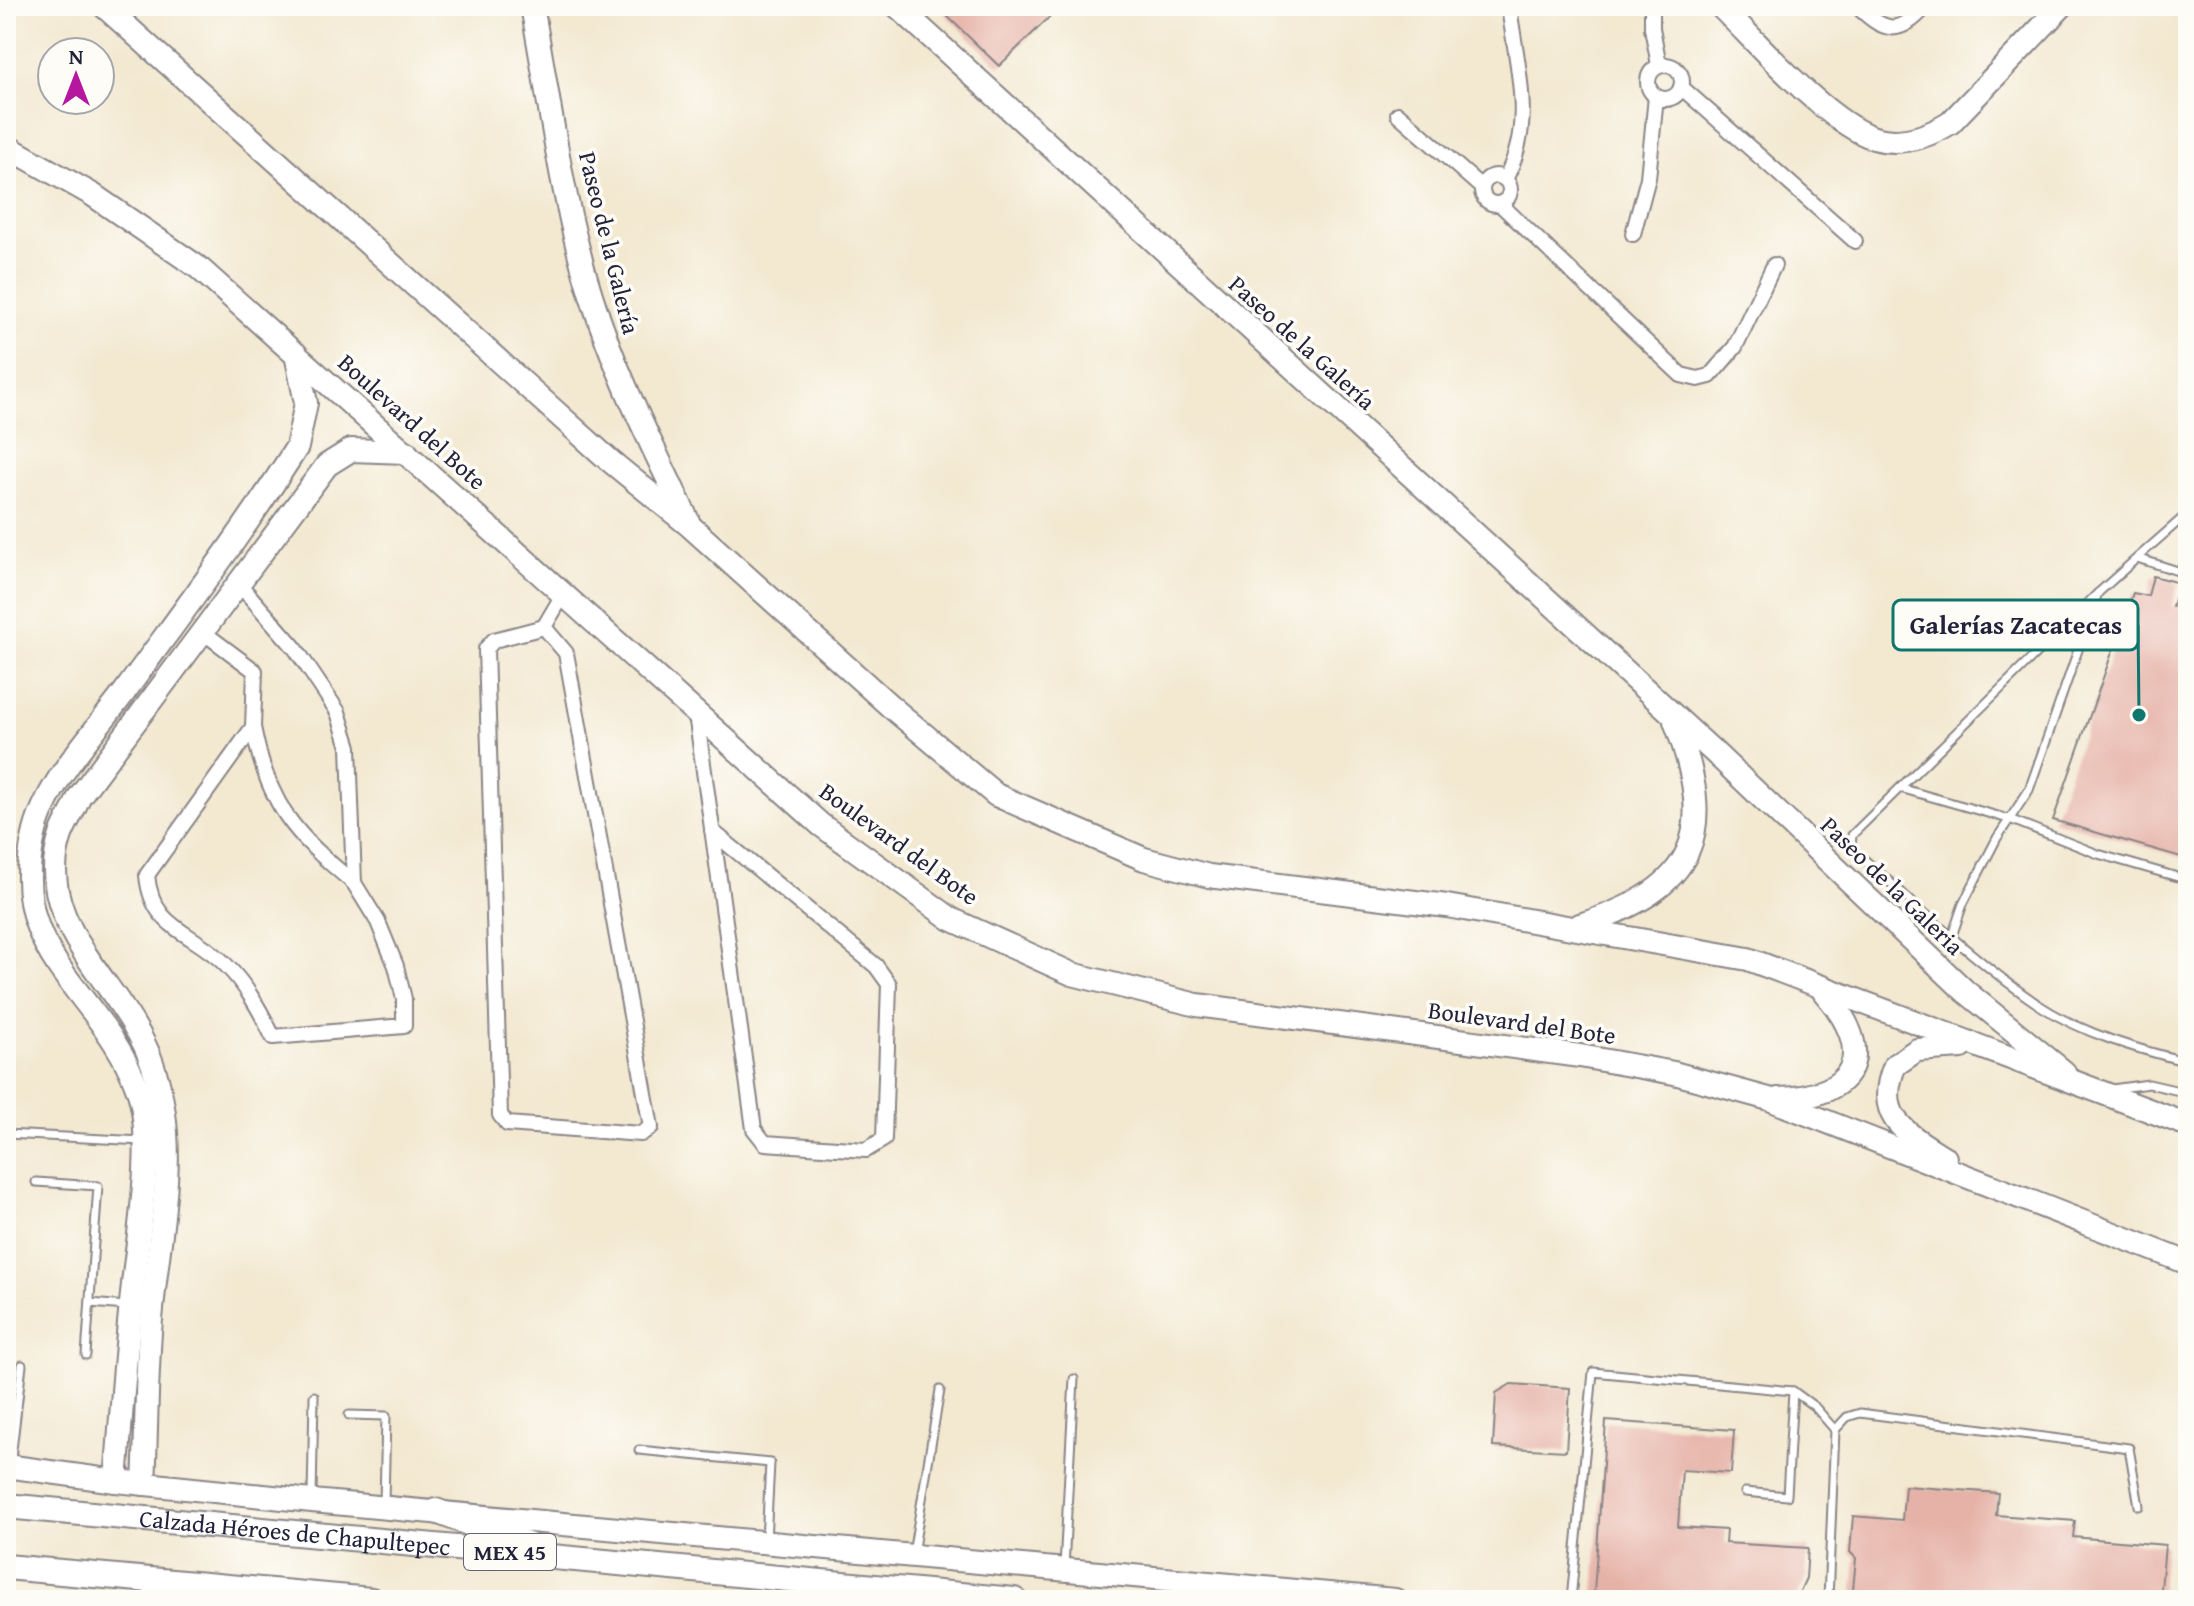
<svg xmlns="http://www.w3.org/2000/svg" width="2194" height="1606" viewBox="0 0 2194 1606" font-family="'Gentium Book Plus',serif">
<style>
.building{fill:#e6b2a7}
.lines{fill:none;stroke-linecap:round;stroke-linejoin:round}
.lane-casing{stroke:#8a8586;stroke-width:11}
.street-casing{stroke:#8a8586;stroke-width:18}
.secondary-casing{stroke:#8a8586;stroke-width:26}
.primary-casing{stroke:#8a8586;stroke-width:28}
.lane{stroke:#fff;stroke-width:7}
.street{stroke:#fff;stroke-width:14}
.secondary{stroke:#fff;stroke-width:22}
.primary{stroke:#fff;stroke-width:24}
.labels{text-anchor:middle;stroke-width:7;stroke-linejoin:round;paint-order:stroke}
.shield{fill:#fdfcf7;stroke:#646373;stroke-width:2}
.shield-label{font-size:22px;font-weight:bold;fill:#22223b}
.street-label{font-size:24px;fill:#22223b;stroke:#fdfcf7}
.leader{fill:none;stroke:#0f766e;stroke-width:3}
.callout-dot{fill:#0f766e;stroke:#fdfcf7;stroke-width:3}
.callout{fill:#fdfcf7;stroke:#0f766e;stroke-width:3}
.callout-label{font-size:26px;text-anchor:middle;font-weight:bold;fill:#22223b}
</style>
<rect width="100%" height="100%" fill="#fdfcf7"/>
<filter id="ink" filterUnits="userSpaceOnUse"><feTurbulence type="fractalNoise" baseFrequency=".0125" numOctaves="2"/><feDisplacementMap in="SourceGraphic" scale="16" xChannelSelector="R" yChannelSelector="G"/><feConvolveMatrix kernelMatrix="1 2 1 2 8 2 1 2 1" color-interpolation-filters="sRGB"/></filter>
<filter id="wash" filterUnits="userSpaceOnUse"><feTurbulence type="fractalNoise" baseFrequency=".006" numOctaves="4" result="noise"/><feDisplacementMap in="SourceGraphic" scale="32" xChannelSelector="R" yChannelSelector="G"/><feGaussianBlur stdDeviation="1.8" result="paint"/><feColorMatrix in="noise" values="0 0 0 0 0 0 0 0 0 0 0 0 0 0 0 0 0 1.4 0 .05"/><feComposite in="paint" operator="in"/></filter>
<g filter="url(#wash)">
<rect width="100%" height="100%" fill="#f3e8d0"/>
<g id="blocks">
<!-- building -->
<g class="building">
<polygon points="950,6 1061,6 999,66 944,13"/>
<polygon points="2153,576 2179,583 2172,606 2188,610 2188,859 2053,820 2133,593 2148,596"/>
<polygon points="1511,1384 1570,1388 1566,1451 1493,1447 1496,1393"/>
<polygon points="1606,1421 1734,1430 1731,1473 1682,1470 1678,1527 1726,1530 1725,1543 1808,1548 1806,1578 1796,1600 1690,1600 1594,1593"/>
<polygon points="1905,1486 1998,1493 1996,1515 2075,1521 2073,1537 2165,1545 2160,1600 1852,1600 1856,1558 1850,1552 1853,1516 1902,1520"/>
</g>
</g>
</g>
<g filter="url(#ink)">
<use href="#blocks" fill-opacity="0" stroke="#8a8586" stroke-width="2"/>
<g class="lines">
<!-- lane casing -->
<g class="lane-casing">
<g id="lane">
<polyline points="2137,558 2188,513"/>
<path d="M2098 593 1852 835 1851 848C1913 901 1971 959 2039 1005 2083 1034 2137 1049 2188 1062"/>
<polyline points="1900,788 2012,820 2098,854 2188,880"/>
<polyline points="1951,939 1963,904 1997,838 2029,790 2098,593 2137,558 2178,571 2188,584"/>
<polyline points="2112,1089 2149,1084 2188,1093"/>
<polyline points="6,1134 143,1141"/>
<polyline points="36,1182 98,1186 86,1355"/>
<polyline points="90,1303 126,1306"/>
<polyline points="349,1415 386,1416 384,1503"/>
<polyline points="639,1450 770,1463 766,1541"/>
<polyline points="1745,1492 1787,1496 1793,1391"/>
<polyline points="312,1498 314,1396"/>
<polyline points="6,1501 22,1365"/>
<polyline points="913,1554 940,1390"/>
<polyline points="1064,1568 1074,1379"/>
<polyline points="1571,1600 1593,1372 1793,1391 1815,1407 1835,1430"/>
<polyline points="1828,1600 1835,1430 1847,1417 1860,1413 2129,1448 2139,1506"/>
</g>
</g>
<!-- street casing -->
<g class="street-casing">
<g id="street">
<polyline points="1652,6 1652,28 1659,65"/>
<path d="M1857 6C1885 33 1899 36 1926 6"/>
<circle cx="1665" cy="82" r="17"/>
<polyline points="1681,87 1855,241"/>
<polyline points="1398,114 1481,187"/>
<circle cx="1496" cy="190" r="14"/>
<path d="M1505 179C1536 123 1516 65 1509 6"/>
<polyline points="1500,204 1681,375 1698,379 1710,376 1735,347 1774,265"/>
<polyline points="1633,234 1648,178 1656,96"/>
<polyline points="544,627 566,653 651,1127 641,1134 507,1124 500,1115 486,649 494,640 544,627 564,593"/>
<path d="M203 632 255 671 253 727 147 875C152 930 191 930 225 964 247 986 260 1010 273 1037L404 1026V999L396 966 378 922 354 883 349 747 338 712 295 648 240 585"/>
<polyline points="696,714 754,1129 765,1143 866,1150 884,1139 889,984 876,966 712,831"/>
<path d="M253 727C268 805 294 834 354 883"/>
</g>
</g>
<!-- secondary casing -->
<g class="secondary-casing">
<g id="secondary">
<polyline points="104,6 609,460 690,526 890,706 996,795 1144,859 1209,876 1447,906 1748,959 2188,1125"/>
<path d="M532 6C550 103 562 204 592 298 616 375 653 447 688 521"/>
<polyline points="897,6 1715,753 1965,991 2064,1072"/>
<path d="M1720 6C1757 42 1827 123 1874 138 1901 146 1927 137 1950 123L2062 6"/>
<polyline points="6,146 93,195 199,268 821,825 951,919 1072,974 1197,1005 1580,1056 1674,1073 1769,1099 2188,1263"/>
<path d="M1580 925C1697 888 1718 834 1675 721"/>
<path d="M1778 1099C1859 1097 1877 1052 1824 992"/>
<path d="M1945 1158C1906 1133 1873 1117 1895 1065L1917 1050 1962 1047"/>
<polyline points="6,1466 116,1481 312,1501 1395,1600"/>
<path d="M116 1481C121 1419 125 1357 132 1294 137 1239 156 1142 138 1090 103 990 3 957 35 831 48 780 96 731 126 690 184 610 244 531 297 447L306 403 296 354"/>
<path d="M144 1484C147 1426 146 1367 152 1309 160 1225 181 1146 152 1063 126 986 30 925 61 835 66 822 74 810 79 797L327 465 351 450 406 452"/>
</g>
</g>
<!-- primary casing -->
<g class="primary-casing">
<g id="primary">
<path id="s1" d="M6 1506 1014 1600"/>
<polyline points="436,1511 530,1546"/>
<polyline points="6,1567 371,1600"/>
</g>
</g>
<!-- lane -->
<use href="#lane" class="lane"/>
<!-- street -->
<use href="#street" class="street"/>
<!-- secondary -->
<use href="#secondary" class="secondary"/>
<!-- primary -->
<use href="#primary" class="primary"/>
</g>
</g>
<g class="labels">
<!-- shield labels -->
<rect class="shield" x="464" y="1534" width="92" height="36" rx="6"/>
<g class="shield-label">
<text x="510" y="1560">MEX 45</text>
</g>
<!-- street labels -->
<g class="street-label">
<text transform="translate(609 243) rotate(76)" y="8">Paseo de la Galería</text>
<text transform="translate(1302 343) rotate(42)" y="8">Paseo de la Galería</text>
<text transform="translate(412 422) rotate(42)" y="8">Boulevard del Bote</text>
<text transform="translate(899 844) rotate(36)" y="8">Boulevard del Bote</text>
<text transform="translate(1892 886) rotate(44)" y="8">Paseo de la Galeria</text>
<text transform="translate(1522 1023) rotate(8)" y="8">Boulevard del Bote</text>
<text dy="8" stroke="none"><textPath href="#s1" startOffset="290">Calzada Héroes de Chapultepec</textPath></text>
</g>
</g>
<!-- callouts -->
<path class="leader" d="M2139 715L2138 625"/>
<circle class="callout-dot" cx="2139" cy="715" r="8"/>
<rect class="callout" x="1893" y="600" width="245" height="50" rx="8"/>
<g class="callout-label">
<text x="2016" y="634">Galerías Zacatecas</text>
</g>
<!-- margin -->
<rect width="2194" height="1606" fill="none" stroke="#fdfcf7" stroke-width="32"/>
<!-- north arrow -->
<g transform="translate(76 76)"><circle r="38" fill="#fdfcf7" stroke="#a5a5ac" stroke-width="2"/>
<path d="M0-6L14 30L0 20L-14 30Z" fill="#b5179e"/>
<text y="-12" font-size="22" font-weight="bold" text-anchor="middle" fill="#22223b">N</text>
</g>
</svg>
